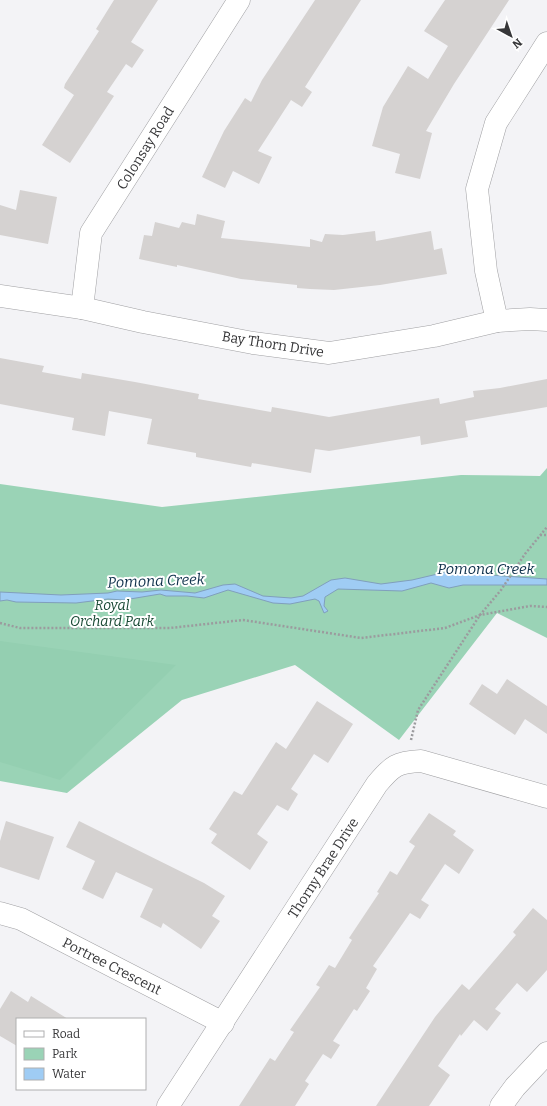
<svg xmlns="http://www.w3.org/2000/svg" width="547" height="1106" viewBox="0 0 547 1106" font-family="Bitter,serif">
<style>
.green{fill:#9ad3b6}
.forest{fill:#94cfb1}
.water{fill:#9fccf4;stroke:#809fbc}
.building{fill:#d5d2d1}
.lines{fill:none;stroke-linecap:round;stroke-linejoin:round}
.street-casing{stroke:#a0a0a3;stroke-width:23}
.path{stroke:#9b9b9e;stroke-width:2.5;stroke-dasharray:2 2;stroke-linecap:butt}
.street{stroke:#fff;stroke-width:22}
.labels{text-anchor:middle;stroke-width:4;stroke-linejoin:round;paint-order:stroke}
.street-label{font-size:14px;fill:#373739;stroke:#fff}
.park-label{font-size:14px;font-style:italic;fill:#194934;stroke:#fff}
.water-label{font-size:15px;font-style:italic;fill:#0e304b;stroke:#fff}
</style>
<rect width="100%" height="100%" fill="#f3f3f6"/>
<!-- green -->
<polygon class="green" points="547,468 547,638 497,613 399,740 295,665 182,700 67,793 0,781 0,484 162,507 461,475 540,476"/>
<!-- forest -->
<polygon class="forest" points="0,641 176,665 60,780 0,762"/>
<!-- water -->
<polygon class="water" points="446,572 547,579 547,585 463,585 449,588 431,583 402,591 338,589 325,597 324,606 328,611 324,613 319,601 315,599 290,604 273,603 228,590 204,598 187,596 166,596 160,594 124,600 108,599 76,603 16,602 7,600 0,601 0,592 61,595 108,593 117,591 142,592 161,590 195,593 223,585 235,584 263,596 291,598 303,596 331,580 345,578 381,584 412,580"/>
<!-- building -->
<g class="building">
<polygon points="114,0 158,0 131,42 144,50 132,68 126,64 107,92 114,96 70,163 42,145 74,95 64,88 65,84 99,31 96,29"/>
<polygon points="315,0 361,0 305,87 312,92 302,107 291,100 258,151 272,157 259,184 233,171 225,188 202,177 224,131 245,98 251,102 262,80"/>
<polygon points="445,0 509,0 454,84 426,131 432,133 420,179 395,173 400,154 372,146 383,107 408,66 428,79 448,46 424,31"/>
<polygon points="20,190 57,197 48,244 0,235 0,205 16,210"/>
<polygon points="197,214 225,221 221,238 310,247 310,239 322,242 325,234 343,235 375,231 376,241 431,231 434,250 442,248 447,274 380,285 334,290 310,289 297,288 297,285 241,279 177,265 177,267 139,259 144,235 152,236 155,222 179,228 182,222 195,225"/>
<polygon points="0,358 44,366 42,372 81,379 82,373 135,382 199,394 198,399 271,412 272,407 329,417 439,398 440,404 474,397 473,391 500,388 547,379 547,407 465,421 468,437 421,445 420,436 329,451 315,449 311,473 252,463 251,467 196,457 196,453 147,444 152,419 109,411 105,436 72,430 74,418 0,404"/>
<polygon points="507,679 547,706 547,734 525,719 515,735 469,704 482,684 497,694"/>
<polygon points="317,701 353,724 328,763 314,754 291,789 298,794 288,811 277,805 257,834 268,842 250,870 211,843 217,834 209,829 234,791 242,795 276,742 286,749"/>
<polygon points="429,813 456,831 453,835 474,850 459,874 445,864 421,900 429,905 420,919 410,913 373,966 377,969 366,988 370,991 357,1011 354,1009 333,1041 340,1045 331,1059 323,1054 305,1081 309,1084 295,1106 239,1106 270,1058 275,1061 294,1032 290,1030 320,987 316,985 329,965 335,968 352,940 349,938 379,893 377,892 390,871 397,875 415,846 409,842"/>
<polygon points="6,821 54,837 39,880 0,867 0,841"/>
<polygon points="79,821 204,883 225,896 212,916 220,921 201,949 163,923 161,928 140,917 153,889 116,872 103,899 82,889 95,861 66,847"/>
<polygon points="533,908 547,920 547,970 527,992 517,983 495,1009 501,1013 487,1031 474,1020 461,1036 460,1034 438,1066 450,1075 429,1106 376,1106 435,1017 462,984 469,990 516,935 513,932"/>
<polygon points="11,991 28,1002 31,996 68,1019 17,1019 17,1046 0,1036 0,1009"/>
</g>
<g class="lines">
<!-- street casing -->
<g class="street-casing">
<g id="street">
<polyline points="0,296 82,308 143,322 253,343 329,353 434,336 497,321 530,319 547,320"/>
<polyline points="82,308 91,233 239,0"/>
<polyline points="497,321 486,271 477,189 496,123 547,43"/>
<polyline points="0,913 21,919 223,1023"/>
<path d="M168 1106 377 784C392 766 397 762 421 761L547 797"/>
<polyline points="501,1106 515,1087 547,1053"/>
</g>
</g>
<!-- path -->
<g class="path">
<polyline points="540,535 547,535"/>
<polyline points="0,623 20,628 170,628 243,620 361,638 445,628 480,615 530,606 547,607"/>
<polyline points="411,740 418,710 480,615 501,590 525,554 547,527"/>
</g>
<!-- street -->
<use href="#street" class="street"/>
</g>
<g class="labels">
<!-- street labels -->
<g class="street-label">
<text transform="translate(145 148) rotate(-58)" y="5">Colonsay Road</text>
<text transform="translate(273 344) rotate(9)" y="5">Bay Thorn Drive</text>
<text transform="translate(323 868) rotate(-57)" y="5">Thorny Brae Drive</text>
<text transform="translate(112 966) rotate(27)" y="5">Portree Crescent</text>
</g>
<!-- park labels -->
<g class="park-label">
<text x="112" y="610">Royal<tspan x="112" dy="16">Orchard Park</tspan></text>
</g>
<!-- water labels -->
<g class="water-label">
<text x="486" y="574">Pomona Creek</text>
<text transform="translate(156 581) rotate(-2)" y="5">Pomona Creek</text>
</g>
</g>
<!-- legend -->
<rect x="16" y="1018" width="130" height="72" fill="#ffffff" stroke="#afafb0"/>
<rect x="24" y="1031" width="20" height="6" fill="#ffffff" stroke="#afafb0"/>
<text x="52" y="1038" font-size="12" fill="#373739">Road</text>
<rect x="24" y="1048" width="20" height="12" fill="#9ad3b6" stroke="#afafb0"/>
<text x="52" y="1058" font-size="12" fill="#373739">Park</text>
<rect x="24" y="1068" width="20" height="12" fill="#9fccf4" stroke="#afafb0"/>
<text x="52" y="1078" font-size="12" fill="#373739">Water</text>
<!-- north arrow -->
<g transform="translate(511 36) rotate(140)" stroke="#ffffff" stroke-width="3" paint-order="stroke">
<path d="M0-3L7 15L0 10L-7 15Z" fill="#373739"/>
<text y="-6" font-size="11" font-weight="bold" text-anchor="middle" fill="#373739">N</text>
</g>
</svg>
